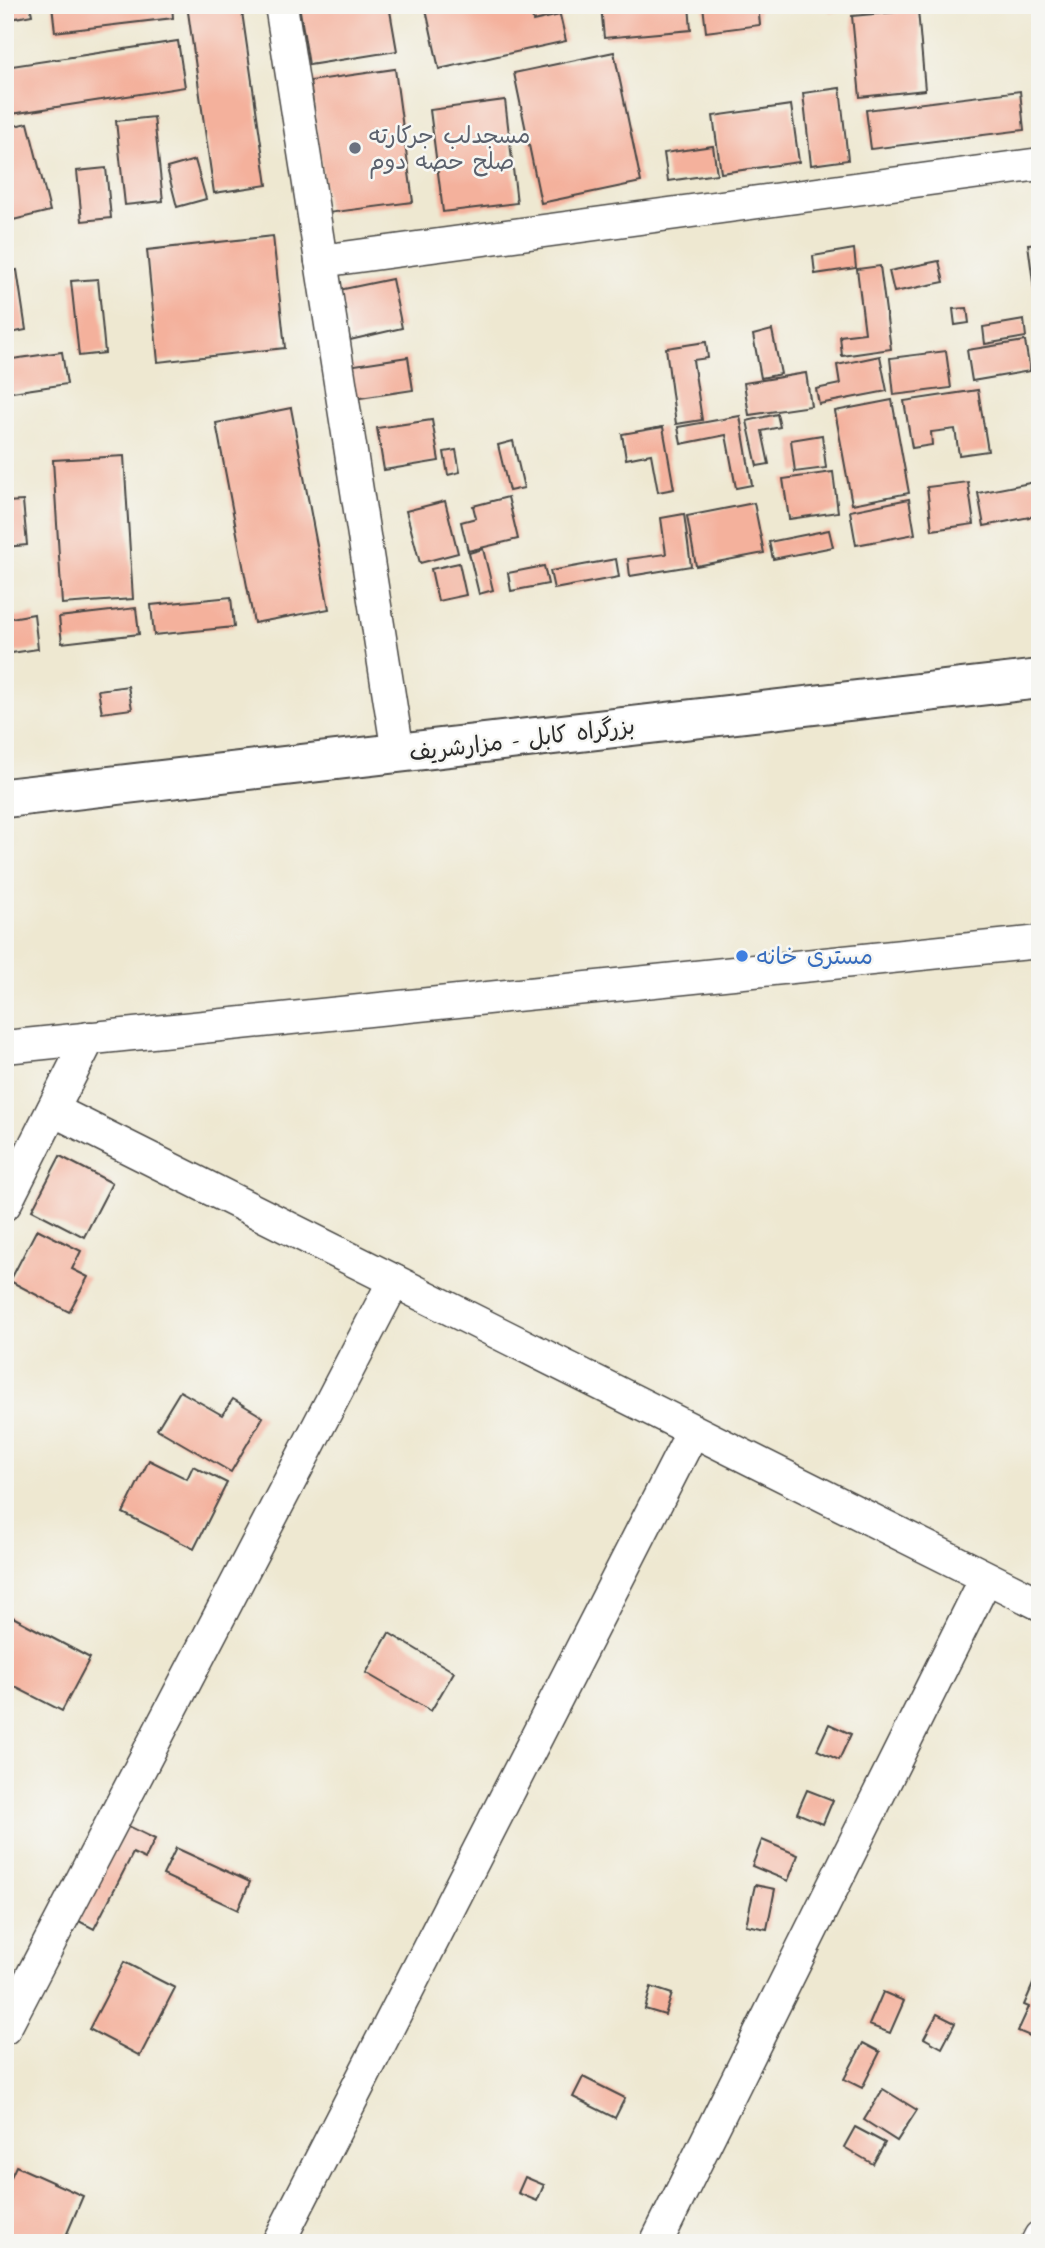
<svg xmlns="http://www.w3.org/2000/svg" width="1045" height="2248" viewBox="0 0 1045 2248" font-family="'Architects Daughter','Playpen Sans Arabic',sans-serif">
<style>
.building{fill:#f4b19c}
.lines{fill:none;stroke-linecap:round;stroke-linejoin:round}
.street-casing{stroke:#484744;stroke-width:35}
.highway-casing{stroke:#484744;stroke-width:42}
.street{stroke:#fff;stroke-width:32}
.highway{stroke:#fff;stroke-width:38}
.worship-dot{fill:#6b7280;stroke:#f6f6f2;stroke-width:2.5}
.shop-dot{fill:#3f7fe0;stroke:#f6f6f2;stroke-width:2.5}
.labels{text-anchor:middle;stroke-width:5;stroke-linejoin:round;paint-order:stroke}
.worship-label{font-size:23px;fill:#5b616d;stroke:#f6f6f2;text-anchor:start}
.street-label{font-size:23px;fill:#2b2b2b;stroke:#f6f6f2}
.shop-label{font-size:23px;fill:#366cbe;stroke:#f6f6f2;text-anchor:start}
</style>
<rect width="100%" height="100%" fill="#f6f6f2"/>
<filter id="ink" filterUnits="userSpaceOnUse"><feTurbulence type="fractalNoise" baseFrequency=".0143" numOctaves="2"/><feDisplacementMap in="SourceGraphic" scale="14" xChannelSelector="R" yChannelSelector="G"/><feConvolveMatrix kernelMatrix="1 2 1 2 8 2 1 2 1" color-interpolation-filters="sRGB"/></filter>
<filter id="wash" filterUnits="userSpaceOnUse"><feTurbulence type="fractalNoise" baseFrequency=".00686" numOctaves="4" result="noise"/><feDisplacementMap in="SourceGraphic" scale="28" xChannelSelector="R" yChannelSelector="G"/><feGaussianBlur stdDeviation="1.57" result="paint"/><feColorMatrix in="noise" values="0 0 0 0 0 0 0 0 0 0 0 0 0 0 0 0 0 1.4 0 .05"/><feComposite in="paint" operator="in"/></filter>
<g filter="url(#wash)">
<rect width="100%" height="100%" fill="#eee8d1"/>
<g id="blocks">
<!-- building -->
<g class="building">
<polygon points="5,5 30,5 32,15 5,20"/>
<polygon points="52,5 172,5 173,18 55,32"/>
<polygon points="187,5 241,5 267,185 214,193"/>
<polygon points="299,5 389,5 397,51 309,65"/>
<polygon points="425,5 530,5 533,21 560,15 566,41 439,69"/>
<polygon points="601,5 689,5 691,30 604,38"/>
<polygon points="703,5 758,5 760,25 706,32"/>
<polygon points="829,5 873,5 873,7 830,12"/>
<polygon points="918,10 925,90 860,97 852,16"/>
<polygon points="1040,24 1040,62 1038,63 1033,25"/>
<polygon points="178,41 185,87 5,115 5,67"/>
<polygon points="614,52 641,182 541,203 514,73"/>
<polygon points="395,69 413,202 328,213 310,81"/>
<polygon points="840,88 848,160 811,165 803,93"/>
<polygon points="1020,91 1024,130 871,149 866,110"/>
<polygon points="505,100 517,203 443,212 430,110"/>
<polygon points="791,105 799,162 721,173 713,116"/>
<polygon points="154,117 163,201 125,205 116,121"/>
<polygon points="28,123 50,211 5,222 5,128"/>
<polygon points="713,146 717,174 668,181 664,153"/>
<polygon points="195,160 206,199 177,207 167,168"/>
<polygon points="106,168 111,218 82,221 77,171"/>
<polygon points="273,236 285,348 158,362 147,250"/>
<polygon points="1040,243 1040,320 1038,320 1028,244"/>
<polygon points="854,249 856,268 815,274 813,256"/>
<polygon points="939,261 944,282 894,292 889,271"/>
<polygon points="880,266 891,349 842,356 840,336 865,333 857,269"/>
<polygon points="17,270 26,330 5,334 5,272"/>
<polygon points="98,279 105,353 79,356 71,281"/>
<polygon points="392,279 402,328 350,340 339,290"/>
<polygon points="967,308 969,323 955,325 953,309"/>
<polygon points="1024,320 1026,337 985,344 983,327"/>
<polygon points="772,330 781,374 761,378 753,335"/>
<polygon points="1025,341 1030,371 972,381 967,350"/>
<polygon points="706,342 708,358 693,360 702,420 676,424 666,348"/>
<polygon points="946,351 951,388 894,395 890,358"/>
<polygon points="62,352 67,384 5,393 5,360"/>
<polygon points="880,356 887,391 819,404 816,389 840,384 837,365"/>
<polygon points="408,357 413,390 353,399 348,366"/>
<polygon points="806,373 811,406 749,415 744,383"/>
<polygon points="978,390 988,451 959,455 955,429 931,432 932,445 912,448 904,401"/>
<polygon points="892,400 909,493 852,504 835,411"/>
<polygon points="291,408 329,609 254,623 216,423"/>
<polygon points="777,414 780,427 762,431 769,464 757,466 747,421"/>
<polygon points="740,416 752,485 736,488 726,435 681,444 678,427"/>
<polygon points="432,420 439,461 384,470 377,428"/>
<polygon points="663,427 674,489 658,492 651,454 626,459 622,434"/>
<polygon points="822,435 826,468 795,472 791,440"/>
<polygon points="513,441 524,488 509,491 498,445"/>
<polygon points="456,450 460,472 448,475 444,452"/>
<polygon points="124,456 133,599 62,604 53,460"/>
<polygon points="833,472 838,512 789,519 783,479"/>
<polygon points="1040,481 1040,515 984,526 978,493"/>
<polygon points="968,482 974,524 932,530 927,487"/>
<polygon points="508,497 518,539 468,551 461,522 476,518 473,506"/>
<polygon points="909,499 915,534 856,545 850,511"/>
<polygon points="23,501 27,545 5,547 5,502"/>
<polygon points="445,501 458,553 420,563 406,511"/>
<polygon points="754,503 764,553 696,566 687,516"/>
<polygon points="684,514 691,566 630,576 628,559 666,554 661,518"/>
<polygon points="829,530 833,547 773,559 769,542"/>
<polygon points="483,549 493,590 479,594 469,553"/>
<polygon points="616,559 619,577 554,589 550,571"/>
<polygon points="459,563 466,595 438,601 431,569"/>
<polygon points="544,566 548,584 511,591 508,573"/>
<polygon points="231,597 234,627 154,635 151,605"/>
<polygon points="136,608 139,634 62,643 59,617"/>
<polygon points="34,614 38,649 5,654 5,619"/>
<polygon points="128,686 132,709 102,713 98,690"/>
<polygon points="60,1156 112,1183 84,1237 32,1210"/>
<polygon points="37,1229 81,1251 72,1269 88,1277 69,1312 10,1281"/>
<polygon points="180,1391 222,1415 233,1399 263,1417 231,1472 157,1429"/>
<polygon points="149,1460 187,1479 193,1466 227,1483 194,1549 123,1513"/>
<polygon points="9,1615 90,1658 62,1711 5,1682 5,1622"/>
<polygon points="389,1633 454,1672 431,1711 366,1673"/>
<polygon points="829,1724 851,1734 839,1760 817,1750"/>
<polygon points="807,1790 833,1800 823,1824 797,1813"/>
<polygon points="118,1821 155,1839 145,1859 133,1853 94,1929 71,1917"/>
<polygon points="762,1840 798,1855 788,1881 752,1866"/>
<polygon points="176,1848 250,1882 238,1910 163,1875"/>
<polygon points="755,1885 775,1889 767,1929 746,1925"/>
<polygon points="124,1962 175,1988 140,2056 89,2029"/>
<polygon points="1040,1968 1040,2049 1032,2045 1035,2038 1018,2031 1029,2007 1024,2005"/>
<polygon points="651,1987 672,1994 665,2015 645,2009"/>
<polygon points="883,1992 904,2001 890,2033 869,2025"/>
<polygon points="937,2014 955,2023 942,2048 924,2038"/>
<polygon points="863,2043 880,2052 862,2088 844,2079"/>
<polygon points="583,2077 625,2098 615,2118 573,2097"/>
<polygon points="883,2089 917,2110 897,2141 864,2120"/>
<polygon points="855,2127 885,2143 873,2164 844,2147"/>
<polygon points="16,2166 83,2196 63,2243 5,2243 5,2190"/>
<polygon points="525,2177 544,2185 537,2201 518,2193"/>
</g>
</g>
</g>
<g filter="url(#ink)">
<use href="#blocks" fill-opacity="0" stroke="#484744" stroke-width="2"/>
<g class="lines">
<!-- street casing -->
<g class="street-casing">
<g id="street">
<polyline points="281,5 398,753"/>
<polyline points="321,261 1040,164"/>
<polyline points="5,1047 1040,942"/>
<polyline points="53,1110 1040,1604"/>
<polyline points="5,1204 89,1038"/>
<polyline points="5,2028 394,1281"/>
<polyline points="278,2243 693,1431"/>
<polyline points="656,2243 986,1578"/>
<polyline points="1037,2243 1040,2237"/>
</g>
</g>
<!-- highway casing -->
<g class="highway-casing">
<polyline id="highway" points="5,798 1040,679"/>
</g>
<!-- street -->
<use href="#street" class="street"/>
<!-- highway -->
<use href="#highway" class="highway"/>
</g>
</g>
<!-- markers -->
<circle class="worship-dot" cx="355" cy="148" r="7"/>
<circle class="shop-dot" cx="742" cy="956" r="7"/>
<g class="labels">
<!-- worship labels -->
<g class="worship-label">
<text x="369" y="143">مسجدلب جرکارته<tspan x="369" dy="26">صلح حصه دوم</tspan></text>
</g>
<!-- street labels -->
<g class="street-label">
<text transform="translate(522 739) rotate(-7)" y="8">بزرگراه کابل - مزارشریف</text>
</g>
<!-- shop labels -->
<g class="shop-label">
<text x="756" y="964">مستری خانه</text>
</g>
</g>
<!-- margin -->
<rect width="1045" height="2248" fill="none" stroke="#f6f6f2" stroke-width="28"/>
</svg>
